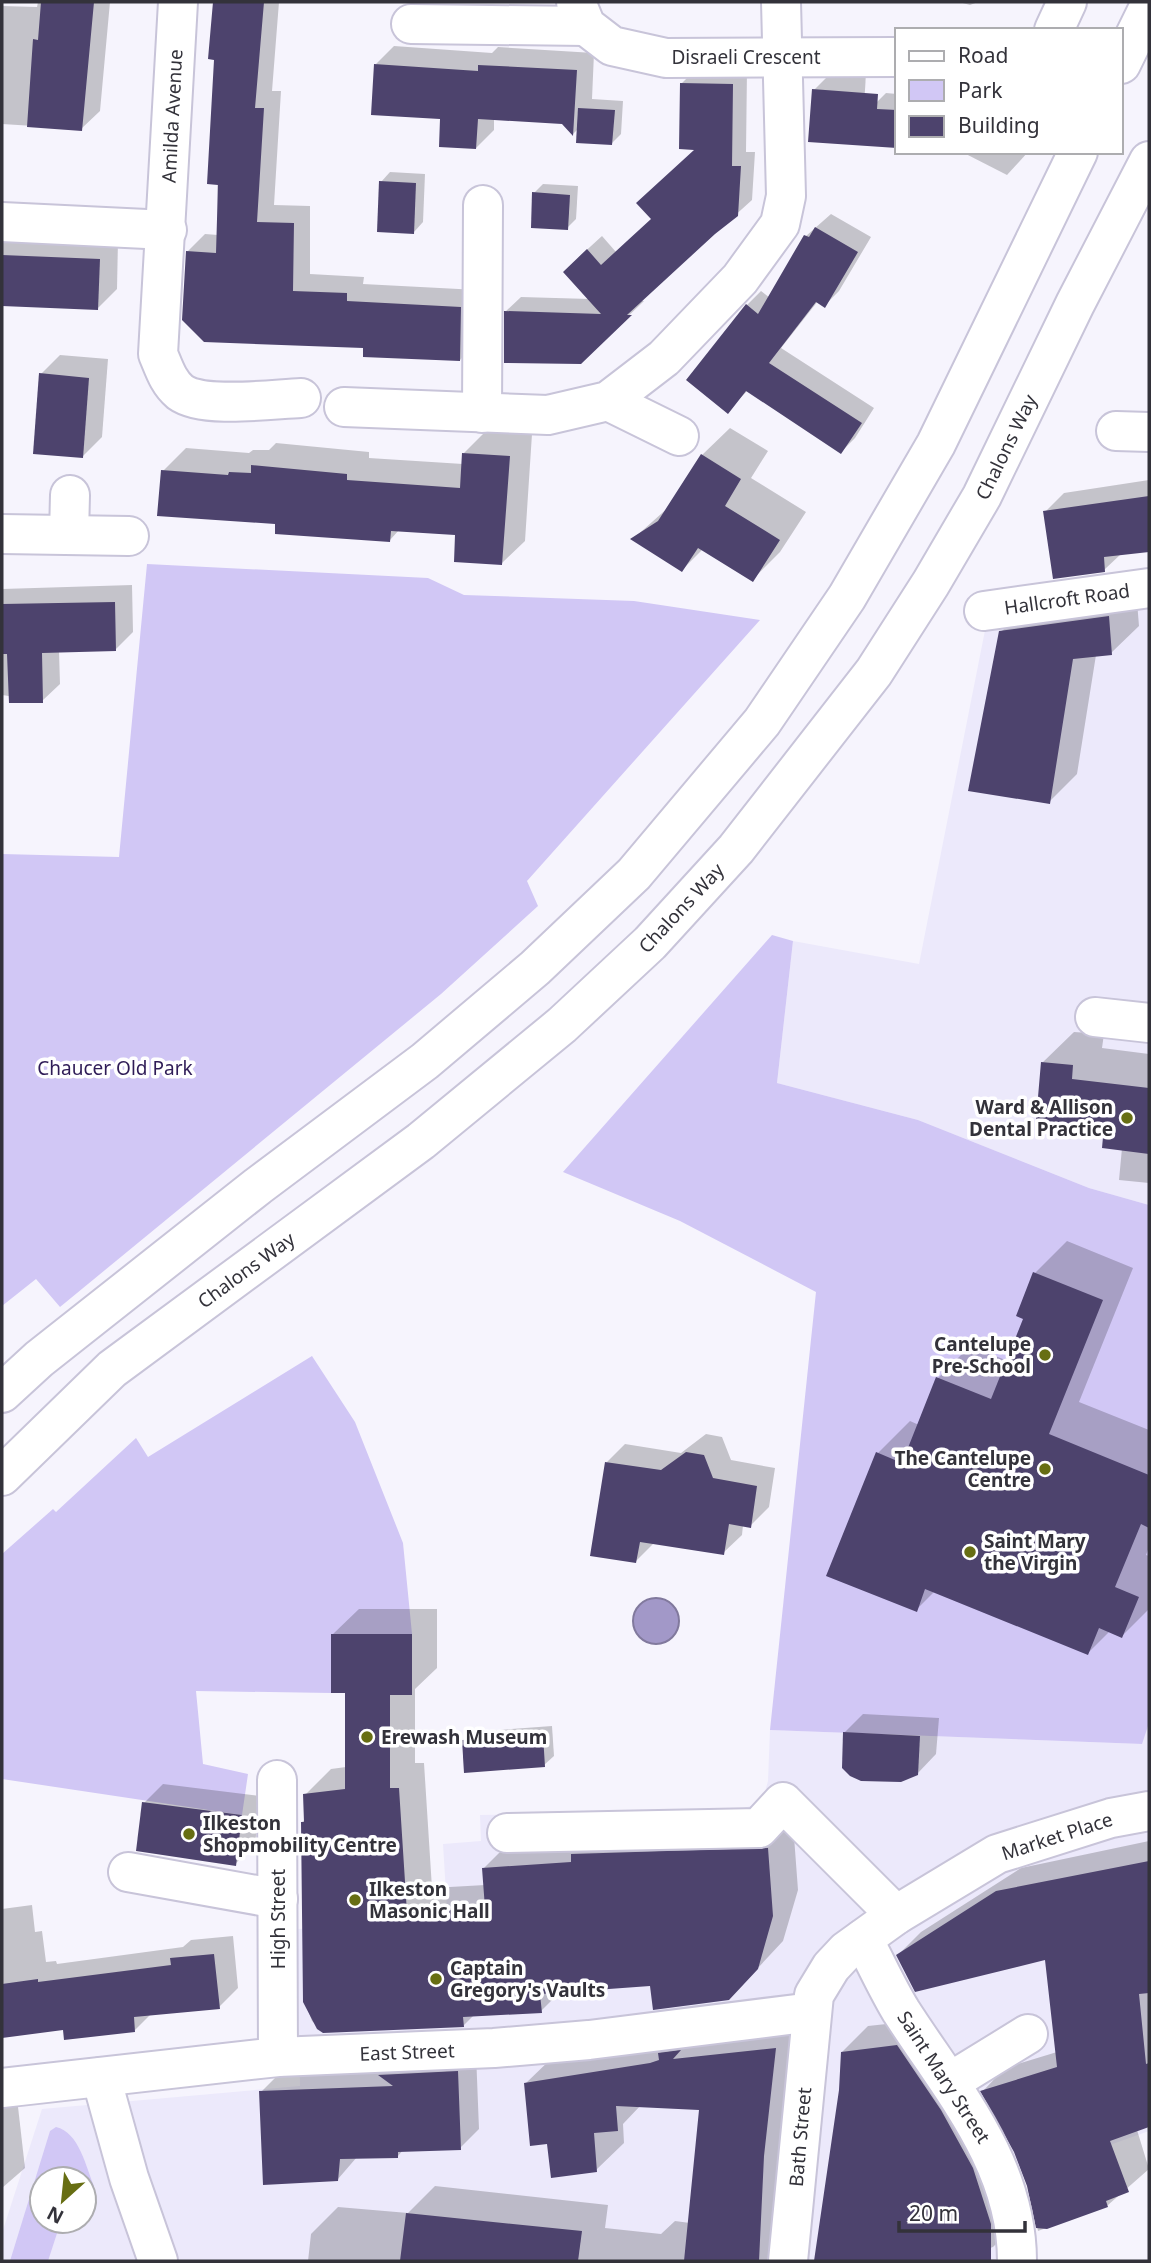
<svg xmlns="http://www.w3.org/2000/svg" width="1151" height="2263" viewBox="0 0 1151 2263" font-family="'Noto Sans',sans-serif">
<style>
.built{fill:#ece9fb;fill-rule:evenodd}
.green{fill:#d1c7f5}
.water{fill:#a298c8;stroke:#81799d;stroke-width:2}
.shadow{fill:#0003}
.building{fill:#4d436d}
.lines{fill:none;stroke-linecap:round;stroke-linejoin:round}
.minor-casing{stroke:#c8c4d9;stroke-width:42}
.major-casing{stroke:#c8c4d9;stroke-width:42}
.minor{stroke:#fff;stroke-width:38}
.major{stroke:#fff;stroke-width:38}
.poi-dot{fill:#676e13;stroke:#fff;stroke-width:2.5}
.labels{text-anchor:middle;stroke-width:7;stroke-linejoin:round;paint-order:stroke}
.street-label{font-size:19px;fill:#33323a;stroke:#fff}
.park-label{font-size:19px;fill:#2f1c57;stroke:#fff}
.poi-label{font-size:19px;font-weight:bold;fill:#33323a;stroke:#fff;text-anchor:start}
</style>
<rect width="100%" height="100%" fill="#f6f4fd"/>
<!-- built -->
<g class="built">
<polygon points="1149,572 1149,1205 1089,1188 918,1120 777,1083 793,941 919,964 992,595"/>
<path d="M1149 1723V2131L995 2186 998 2261H2V2233L42 2109 300 2086 297 1929 448 1925 443 1844 481 1841 480 1815 735 1810 755 1805 763 1799 768 1781 770 1730 1141 1744ZM42 2179H84V2221H42Z"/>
</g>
<!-- green -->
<g class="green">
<polygon points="147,564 428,578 464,595 634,601 760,620 527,881 538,906 441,994 60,1307 36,1279 2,1306 2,854 119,857"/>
<polygon points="772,935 793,941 777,1083 918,1120 1089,1188 1149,1205 1149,1723 1142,1744 770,1730 816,1292 680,1221 563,1172"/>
<polygon points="312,1356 355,1422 403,1543 412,1634 331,1634 331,1693 196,1691 203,1764 248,1774 242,1815 2,1779 2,1554 53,1509 56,1512 136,1438 148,1457"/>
<path d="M56 2127C79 2132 86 2167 94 2186L84 2188V2179H42V2221H61L48 2261H10L50 2131Z"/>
</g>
<!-- water -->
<circle class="water" cx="656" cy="1621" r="23"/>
<!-- shadow -->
<g class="shadow">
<polygon points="38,2 110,2 100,111 81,129 2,124 2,6 37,7"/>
<polygon points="215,2 279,2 272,91 281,91 274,205 310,206 310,274 364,277 363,284 478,290 477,342 460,360 365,346 187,252 205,234 218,235 216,58 210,58"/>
<polygon points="959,2 978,2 970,5"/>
<polygon points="394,46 492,53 498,47 594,53 592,99 623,101 621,134 612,143 578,129 573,134 563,122 494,118 494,130 476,148 376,64"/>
<polygon points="696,69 747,70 746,152 755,152 752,200 640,301 644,301 580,362 506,311 521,297 590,299 579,257 602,236 616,252 653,218 697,148 682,83"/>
<polygon points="833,71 866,73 863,124 814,90"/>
<polygon points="886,93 897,94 897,146 859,145 870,109"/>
<polygon points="962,152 1028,152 1007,175"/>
<polygon points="390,172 425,174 423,222 414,232 381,182"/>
<polygon points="543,184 578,186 576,219 567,228 534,193"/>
<polygon points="831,214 871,237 839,291 825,305 818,301 781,348 874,408 855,438 841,452 748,390 728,411 747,305 761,291 770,298 806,236"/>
<polygon points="2,236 118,240 117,289 98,308 2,304"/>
<polygon points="60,355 108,359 102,437 83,456 41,374"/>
<polygon points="730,428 768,451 751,478 806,512 780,552 752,580 703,549 682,570 633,539 671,505 702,455"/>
<polygon points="486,431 532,434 525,541 502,563 457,534 399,530 390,540 277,523 163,471 186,448 249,453 253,450 269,450 276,443 369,452 369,458 463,464 464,453"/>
<polygon points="1149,480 1149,550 1121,554 1104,570 1045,512 1064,493"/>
<polygon points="132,585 133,632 116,649 59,651 60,684 42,701 2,695 2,589"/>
<polygon points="1136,589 1139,626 1111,653 1096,655 1077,774 1049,802 1001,632 1029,604"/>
<polygon points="1074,1032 1104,1034 1102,1048 1149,1054 1149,1183 1119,1180 1122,1148 1105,1135 1042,1063"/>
<polygon points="1067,1241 1133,1268 1079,1402 1149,1430 1149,1547 1146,1555 1149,1556 1149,1609 1122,1636 1110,1631 1088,1653 935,1591 916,1610 878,1453 910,1421 919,1425 938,1378 970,1346 1008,1361 1025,1318 1035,1273"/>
<polygon points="706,1434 722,1437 731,1460 775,1468 769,1507 750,1526 743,1525 742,1535 723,1553 654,1543 636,1561 607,1462 625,1444 681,1453"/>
<polygon points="359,1609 437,1609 437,1668 415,1689 415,1763 424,1763 432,1888 485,1885 484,1868 509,1843 793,1823 798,1890 783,1941 729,1999 651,1984 561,1991 541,2011 474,2015 463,2026 323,2031 312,2021 305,2002 302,1822 306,1819 305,1795 331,1769 346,1767 346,1691 333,1634"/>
<polygon points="863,1714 939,1718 936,1754 917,1774 844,1733"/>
<polygon points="552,1726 554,1756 544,1765 464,1741 473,1732"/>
<polygon points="163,1784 260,1796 255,1845 235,1864 144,1803"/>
<polygon points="1149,1841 1149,2125 1137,2130 1149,2169 1108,2205 1038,2231 1029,2186 1015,2151 983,2091 1005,2068 1057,2052 1047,1958 898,1955 921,1932 1021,1868"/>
<polygon points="32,1905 35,1932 42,1931 46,1962 56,1961 57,1964 183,1947 191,1940 233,1936 238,1988 219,2007 151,2014 135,2030 64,2028 2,2036 2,1909"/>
<polygon points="923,2020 1019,2221 993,2247 963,2258 1030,2261 821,2261 821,2226 840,2090 842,2052 868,2026"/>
<polygon points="803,2022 780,2261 308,2261 311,2234 338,2207 408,2213 435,2186 608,2205 605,2228 661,2234 675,2221 690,2223 701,2108 641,2105 623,2124 624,2143 596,2170 548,2142 526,2083 554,2056"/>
<polygon points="476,2053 479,2129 460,2148 403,2150 398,2156 357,2157 338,2179 261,2092 280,2073"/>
<polygon points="17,2098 25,2168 2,2188 2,2100"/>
</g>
<!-- building -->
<g class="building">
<polygon points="41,2 94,2 82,131 27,127 33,39 38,40"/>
<polygon points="213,2 264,2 255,108 264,108 257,222 294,223 293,291 347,293 347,301 461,307 460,361 363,357 363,348 204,342 182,320 186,251 216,253 218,185 207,184 214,60 208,59"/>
<polygon points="374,64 478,71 478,65 577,70 573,136 562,124 478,119 476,149 439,147 440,119 371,115"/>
<polygon points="680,83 733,84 732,166 741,166 738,216 715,234 627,315 632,315 581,364 504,363 504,311 601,314 563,272 587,249 601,265 627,241 651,219 636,203 694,150 679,149"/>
<polygon points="812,89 878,94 877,109 897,110 897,148 808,142"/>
<polygon points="578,108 615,110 612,145 576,143"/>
<polygon points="379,181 416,183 414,234 377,232"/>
<polygon points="532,192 570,195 568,230 531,228"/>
<polygon points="815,227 858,252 825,308 816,302 769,363 862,423 841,454 746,391 728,414 686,380 746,304 758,314 804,235 809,237"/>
<polygon points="2,255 100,259 98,310 2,306"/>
<polygon points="39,373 89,378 83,458 33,454"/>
<polygon points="462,453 510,456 502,565 454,562 455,535 391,531 390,542 275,534 275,524 157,516 161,470 228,475 229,472 251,473 251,465 347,474 347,480 460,488"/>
<polygon points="701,454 741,479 725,506 780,540 753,582 698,548 682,572 630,539 658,521"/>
<polygon points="1149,496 1149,552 1104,557 1105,572 1053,579 1043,511"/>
<polygon points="115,602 116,651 42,653 43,703 9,703 7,654 2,654 2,604"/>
<polygon points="1109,616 1112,655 1073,659 1050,804 968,791 999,631"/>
<polygon points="1041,1062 1073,1065 1072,1079 1149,1088 1149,1154 1102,1148 1103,1137 1035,1132"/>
<polygon points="1033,1272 1103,1300 1049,1434 1149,1475 1149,1528 1141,1524 1115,1587 1139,1597 1122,1638 1099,1628 1088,1655 925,1589 917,1612 826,1576 876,1452 902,1463 936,1377 991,1399 1023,1319 1016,1316"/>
<polygon points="686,1452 704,1455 713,1478 757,1486 751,1528 729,1524 724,1555 640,1542 636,1563 590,1556 605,1462 661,1470"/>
<polygon points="331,1634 412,1634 412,1695 390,1695 390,1788 399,1788 407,1913 485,1908 482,1868 571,1862 571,1854 768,1848 773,1916 758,1969 729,2000 653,2010 650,1986 540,1994 542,2013 463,2017 464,2027 323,2033 317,2029 303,2002 301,1822 304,1822 303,1794 345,1789 345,1693 331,1693"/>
<polygon points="843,1732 920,1736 918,1775 901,1782 861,1781 850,1776 842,1768"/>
<polygon points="543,1735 545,1767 464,1773 462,1740"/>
<polygon points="142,1802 242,1815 236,1866 136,1851"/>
<polygon points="1149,1861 1149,1993 1139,1994 1146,2064 1149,2063 1149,2127 1110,2141 1129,2192 1106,2201 1108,2207 1047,2229 1036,2228 1027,2186 1014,2152 980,2091 1057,2067 1045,1960 915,1992 896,1955 996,1891"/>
<polygon points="214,1954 220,2009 134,2017 135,2032 64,2040 63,2030 2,2038 2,1984 38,1979 38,1982 171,1965 170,1958"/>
<polygon points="897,2045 941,2110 973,2168 991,2224 991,2261 814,2261 839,2090 841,2052"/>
<polygon points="776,2048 764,2156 759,2261 684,2261 699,2110 616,2106 618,2131 594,2133 597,2172 551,2178 547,2144 530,2146 524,2083 650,2063 659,2060 658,2053 681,2050 673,2059"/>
<polygon points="458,2071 461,2150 398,2152 398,2158 340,2159 338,2181 263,2185 259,2091 393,2086 378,2075"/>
<polygon points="406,2213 582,2231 578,2261 400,2261"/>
</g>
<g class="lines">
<!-- minor casing -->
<g class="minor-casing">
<g id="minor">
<path d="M178 2 158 354C164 368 168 382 180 392 203 409 273 399 301 398"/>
<polyline points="576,2 586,26 612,46 666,58 897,57"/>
<polyline points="411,24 586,26"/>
<polyline points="1054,30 1067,2"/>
<polyline points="2,222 167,230"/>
<polyline points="608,401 679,436"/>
<polyline points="344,407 548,415 608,401 664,358 740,279 780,224 786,196 781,2"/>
<polyline points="482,413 483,205"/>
<polyline points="1116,431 1149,432"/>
<polyline points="2,534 129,536"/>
<polyline points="69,534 70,495"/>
<polyline points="984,611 1149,588"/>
<polyline points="1095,1017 1149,1023"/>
<polyline points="277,1780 278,2057"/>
<polyline points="507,1833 759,1828 783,1802 896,1915"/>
<polyline points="128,1872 278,1899"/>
<path d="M863 1939C876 1963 887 1988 901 2011 951 2089 1017 2163 1017 2261"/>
<polyline points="101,2077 129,2178 158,2261"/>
<polyline points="950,2082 1028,2034"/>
<polyline points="2,2088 278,2057 494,2048 589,2040 812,2012"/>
<polyline points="788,2261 814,1995 831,1967 846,1951 896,1915 997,1854 1111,1818 1149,1811"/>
</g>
</g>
<!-- major casing -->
<g class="major-casing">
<g id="major">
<polyline points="1121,64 1149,7"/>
<polyline points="2,1393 39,1359 258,1186 425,1061 535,968 634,874 762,722 847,597 936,444 1078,152"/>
<polyline points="2,1476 112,1369 421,1141 562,1025 650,943 736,849 874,672 931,583 982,496 1075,304 1149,161"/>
</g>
</g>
<!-- minor -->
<use href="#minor" class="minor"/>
<!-- major -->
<use href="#major" class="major"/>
</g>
<!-- markers -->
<g class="poi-dot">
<circle cx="1127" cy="1118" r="7"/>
<circle cx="1045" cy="1355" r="7"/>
<circle cx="1045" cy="1469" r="7"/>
<circle cx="970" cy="1552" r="7"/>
<circle cx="367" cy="1737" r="7"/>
<circle cx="189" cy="1834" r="7"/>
<circle cx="355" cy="1900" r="7"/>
<circle cx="436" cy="1979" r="7"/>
</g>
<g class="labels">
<!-- street labels -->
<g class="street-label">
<text x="746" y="64">Disraeli Crescent</text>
<text transform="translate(172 116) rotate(-87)" y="7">Amilda Avenue</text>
<text transform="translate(1006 447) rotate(-64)" y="7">Chalons Way</text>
<text transform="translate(1067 599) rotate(-8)" y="7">Hallcroft Road</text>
<text transform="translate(681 908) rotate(-47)" y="7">Chalons Way</text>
<text transform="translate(246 1270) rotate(-36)" y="7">Chalons Way</text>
<text transform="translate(1057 1836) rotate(-18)" y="7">Market Place</text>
<text transform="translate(278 1919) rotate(-90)" y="7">High Street</text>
<text transform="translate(407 2052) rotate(-2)" y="7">East Street</text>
<text transform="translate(944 2077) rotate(57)" y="7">Saint Mary Street</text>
<text transform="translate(800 2137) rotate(-85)" y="7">Bath Street</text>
</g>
<!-- park labels -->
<g class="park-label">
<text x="115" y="1075">Chaucer Old Park</text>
</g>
<!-- poi labels -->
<g class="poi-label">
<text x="1113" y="1114" text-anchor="end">Ward &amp; Allison<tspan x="1113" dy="22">Dental Practice</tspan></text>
<text x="1031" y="1351" text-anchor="end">Cantelupe<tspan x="1031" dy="22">Pre-School</tspan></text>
<text x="1031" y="1465" text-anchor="end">The Cantelupe<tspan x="1031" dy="22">Centre</tspan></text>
<text x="984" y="1548">Saint Mary<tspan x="984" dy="22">the Virgin</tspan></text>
<text x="381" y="1744">Erewash Museum</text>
<text x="203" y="1830">Ilkeston<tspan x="203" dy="22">Shopmobility Centre</tspan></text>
<text x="369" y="1896">Ilkeston<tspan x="369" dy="22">Masonic Hall</tspan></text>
<text x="450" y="1975">Captain<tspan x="450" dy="22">Gregory's Vaults</tspan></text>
</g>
</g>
<!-- border -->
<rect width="1151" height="2263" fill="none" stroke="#33323a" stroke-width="7"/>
<!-- legend -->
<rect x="895" y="28" width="228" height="126" fill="#ffffff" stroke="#adadb0" stroke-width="2"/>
<rect x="909" y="51" width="35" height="10" fill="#ffffff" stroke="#adadb0" stroke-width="2"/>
<text x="958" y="63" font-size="21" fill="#33323a">Road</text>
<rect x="909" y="80" width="35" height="21" fill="#d1c7f5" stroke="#adadb0" stroke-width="2"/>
<text x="958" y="98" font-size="21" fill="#33323a">Park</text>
<rect x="909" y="116" width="35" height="21" fill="#4d436d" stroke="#adadb0" stroke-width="2"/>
<text x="958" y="133" font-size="21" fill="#33323a">Building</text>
<!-- north arrow -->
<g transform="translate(63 2200) rotate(207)"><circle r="33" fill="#ffffff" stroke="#adadb0" stroke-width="2"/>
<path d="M0-5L12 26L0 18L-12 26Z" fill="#676e13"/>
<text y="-10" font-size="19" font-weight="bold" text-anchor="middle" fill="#33323a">N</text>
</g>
<!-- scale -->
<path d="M899 2221v10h126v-10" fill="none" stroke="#33323a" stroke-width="3.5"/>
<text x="909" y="2221" font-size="21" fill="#33323a" stroke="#ffffff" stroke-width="5" paint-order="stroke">20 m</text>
</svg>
